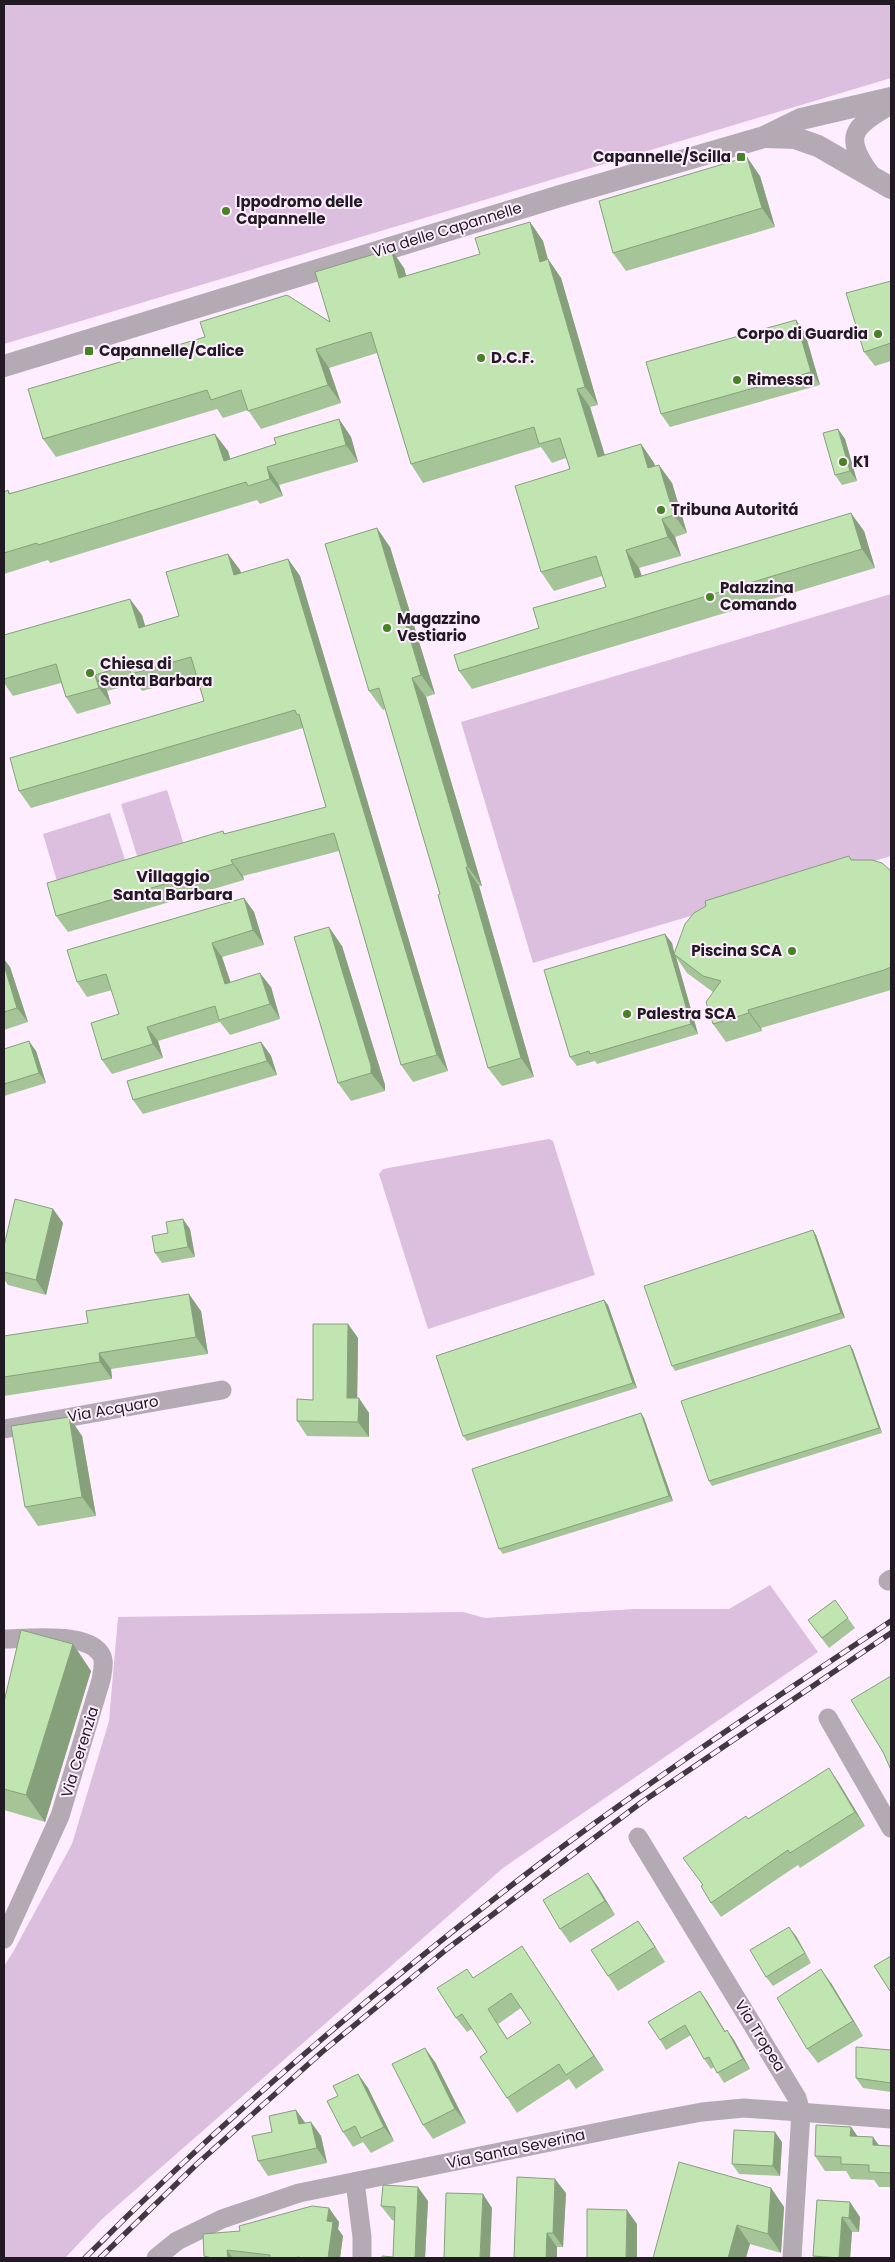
<svg xmlns="http://www.w3.org/2000/svg" width="895" height="2262" viewBox="0 0 895 2262" font-family="Poppins,sans-serif">
<style>
.green{fill:#dcbede}
.lines{fill:none;stroke-linecap:round;stroke-linejoin:round}
.minor{stroke:#b3aab4;stroke-width:19}
.tertiary{stroke:#b3aab4;stroke-width:22}
.rail-casing{stroke:#413842;stroke-width:5.5}
.rail{stroke:#feecff;stroke-width:4;stroke-dasharray:11;stroke-linecap:butt}
.wall{fill:#a5c598;fill-rule:evenodd}
.shaded-wall{fill:#86a07c}
.building{fill:#c0e5b1;stroke:#86a07c;fill-rule:evenodd}
.poi-dot{fill:#458323;stroke:#feecff;stroke-width:2}
.labels{text-anchor:middle;stroke-width:4;stroke-linejoin:round;paint-order:stroke}
.poi-label{font-size:15px;font-weight:bold;fill:#221a23;stroke:#feecff;text-anchor:start}
.street-label{font-size:15px;fill:#221a23;stroke:#feecff}
.neighbourhood-label{font-size:16px;font-weight:bold;fill:#221a23;stroke:#feecff}
</style>
<rect width="100%" height="100%" fill="#feecff"/>
<!-- green -->
<g class="green">
<polygon points="4,4 891,4 891,78 4,344"/>
<polygon points="891,594 891,856 533,963 461,722"/>
<polygon points="167,790 184,845 138,859 121,804"/>
<polygon points="110,813 125,860 57,881 43,834"/>
<polygon points="549,1139 553,1141 595,1275 428,1329 379,1174 383,1169"/>
<polygon points="770,1585 818,1652 503,1868 102,2219 65,2258 4,2258 4,1966 13,1952 72,1844 109,1721 118,1617 463,1612 485,1618 635,1609 729,1609"/>
</g>
<g class="lines">
<!-- minor -->
<g class="minor">
<path d="M872 176C843 137 851 127 891 105"/>
<polyline points="4,1429 222,1390"/>
<polyline points="888,1581 891,1579"/>
<path d="M4 1639C27 1639 97 1630 103 1660 104 1667 102 1674 101 1680L60 1816 4 1939"/>
<polyline points="828,1718 891,1828"/>
<polyline points="638,1837 797,2098 801,2112 792,2258"/>
<polyline points="355,2182 362,2237 362,2258"/>
<polyline points="156,2258 177,2241 222,2219 299,2193 643,2123 702,2112 744,2108 891,2119"/>
</g>
<!-- tertiary -->
<g class="tertiary">
<polyline points="765,137 795,138 818,146 891,188"/>
<polyline points="4,366 560,196 764,137 801,119 891,98"/>
</g>
<!-- rail casing -->
<g class="rail-casing">
<g id="rail">
<path d="M85 2258C226 2116 379 1986 538 1865 652 1779 772 1700 891 1621"/>
<polyline points="100,2258 197,2164 322,2052 447,1949 642,1802 891,1633"/>
</g>
</g>
<!-- rail -->
<use href="#rail" class="rail"/>
</g>
<!-- wall -->
<g class="wall">
<polygon points="760,176 775,227 626,271 613,253"/>
<polygon points="530,222 543,241 548,259 561,278 598,405 590,407 605,455 641,444 654,463 655,466 672,483 687,533 675,537 681,556 639,568 642,576 864,531 875,568 472,689 459,671 539,628 606,587 602,576 554,591 541,572 570,469 566,458 552,463 541,447 423,483 411,464 377,353 329,368 341,403 261,429 248,410 223,418 217,409 56,457 43,439 330,322 404,268 406,276 480,254"/>
<polygon points="891,282 891,361 875,366 864,352"/>
<polygon points="796,320 805,333 820,385 670,427 661,414"/>
<polygon points="339,419 351,437 358,462 279,485 283,496 260,504 257,500 50,563 48,560 4,574 4,492 8,490 10,493 228,451 230,459 276,444"/>
<polygon points="838,429 845,439 857,481 842,485 835,475"/>
<polygon points="390,547 435,694 426,697 482,886 479,886 534,1077 502,1086 488,1068 440,894 385,709 383,710 369,691"/>
<polygon points="228,554 240,570 241,573 288,559 300,576 448,1071 413,1082 401,1065 339,851 243,876 244,880 68,932 56,916 223,831 225,834 326,807 303,728 31,808 19,791 204,701 196,676 142,691 137,683 107,691 111,704 77,714 66,697 61,683 13,696 4,683 4,635 142,615 145,626 179,616"/>
<polygon points="852,860 891,871 891,990 761,1028 762,1031 726,1042 713,1024 713,992 687,973 676,957 698,1034 597,1064 595,1061 577,1066 570,1057 672,943 674,953"/>
<polygon points="244,898 254,912 264,945 222,957 230,982 271,987 280,1019 230,1035 220,1022 158,1041 163,1058 112,1074 102,1060 119,1014 112,990 87,997 77,982"/>
<polygon points="342,946 385,1085 385,1091 351,1101 338,1083"/>
<polygon points="4,965 10,967 28,1022 4,1030"/>
<polygon points="261,1042 271,1056 277,1075 143,1114 133,1100"/>
<polygon points="4,1049 36,1051 46,1083 4,1096"/>
<polygon points="53,1209 63,1223 46,1295 8,1285 4,1279 4,1246"/>
<polygon points="190,1229 195,1257 162,1263 155,1253"/>
<polygon points="816,1235 845,1318 675,1371 672,1366"/>
<polygon points="604,1300 608,1305 637,1388 467,1441 463,1436"/>
<polygon points="201,1311 208,1354 111,1369 112,1379 4,1396 4,1336"/>
<polygon points="348,1324 358,1338 357,1398 369,1413 369,1437 307,1436 297,1421 313,1400"/>
<polygon points="850,1345 853,1350 882,1433 712,1486 709,1481"/>
<polygon points="69,1417 82,1436 96,1516 38,1526 25,1507"/>
<polygon points="644,1418 673,1501 503,1554 499,1549"/>
<polygon points="835,1600 855,1628 829,1648 808,1620"/>
<polygon points="73,1644 91,1671 45,1822 4,1810 4,1789"/>
<polygon points="839,1783 865,1826 800,1868 798,1865 721,1917 711,1903 702,1885 748,1819"/>
<polygon points="588,1873 598,1887 615,1915 570,1943 560,1929"/>
<polygon points="638,1921 665,1962 618,1991 608,1976"/>
<polygon points="796,1936 811,1963 773,1986 766,1977"/>
<path d="M522 1946 604 2070 576 2089 569 2079 517 2113 507 2098 487 2052 472 2029 467 2032 456 2018 474 1978ZM521 2008 531 2023 508 2039 498 2024Z"/>
<polygon points="831,1983 863,2036 818,2063 807,2049"/>
<polygon points="707,2001 725,2031 727,2030 734,2040 750,2069 724,2083 714,2067 711,2069 704,2059 691,2035 666,2050 660,2040"/>
<polygon points="891,2050 891,2092 863,2088 856,2078"/>
<polygon points="435,2062 466,2123 433,2139 423,2125"/>
<polygon points="358,2074 368,2088 394,2141 371,2153 363,2142 353,2147 343,2132 338,2096"/>
<polygon points="296,2110 305,2123 321,2136 327,2163 268,2176 258,2161 272,2132"/>
<polygon points="851,2127 857,2136 879,2145 891,2146 891,2187 879,2187 874,2180 851,2179 846,2171 825,2171 815,2156"/>
<polygon points="782,2142 780,2176 739,2174 732,2164"/>
<polygon points="771,2188 784,2207 781,2253 750,2244 653,2258"/>
<polygon points="566,2193 563,2247 557,2247 557,2258 514,2258"/>
<polygon points="817,2200 860,2217 859,2232 852,2232 850,2258 814,2258 813,2256"/>
<polygon points="428,2201 425,2258 382,2258 393,2257 395,2221 392,2220 381,2206"/>
<polygon points="339,2222 338,2229 343,2236 340,2258 206,2258 204,2256 240,2231"/>
</g>
<!-- shaded-wall -->
<g class="shaded-wall">
<polygon points="747,157 760,176 775,227 762,208"/>
<polygon points="530,222 543,241 553,280 540,262"/>
<polygon points="391,249 404,268 412,296 399,278"/>
<polygon points="548,259 561,278 598,405 585,387"/>
<polygon points="796,320 805,333 820,385 811,372"/>
<polygon points="316,349 329,368 341,403 328,385"/>
<polygon points="577,389 590,407 611,476 598,457"/>
<polygon points="339,419 351,437 358,462 346,445"/>
<polygon points="838,429 845,439 857,481 850,471"/>
<polygon points="215,434 228,451 236,478 224,461"/>
<polygon points="641,444 654,463 661,486 648,468"/>
<polygon points="659,465 672,483 687,533 674,515"/>
<polygon points="267,467 279,485 283,496 270,479"/>
<polygon points="851,513 864,531 875,568 862,549"/>
<polygon points="662,519 675,537 681,556 668,537"/>
<polygon points="377,528 390,547 435,694 421,675"/>
<polygon points="626,550 639,568 648,596 635,578"/>
<polygon points="228,554 240,570 246,592 234,575"/>
<polygon points="288,559 300,576 448,1071 437,1055"/>
<polygon points="130,599 142,615 150,644 139,628"/>
<polygon points="95,675 107,691 111,704 99,688"/>
<polygon points="412,678 426,697 482,886 468,867"/>
<polygon points="231,860 243,876 244,880 233,864"/>
<polygon points="466,867 479,886 534,1077 521,1058"/>
<polygon points="244,898 254,912 264,945 253,930"/>
<polygon points="329,927 342,946 385,1085 385,1091 371,1073"/>
<polygon points="665,934 672,943 675,956 674,954 676,957 698,1034 691,1024"/>
<polygon points="212,943 222,957 236,998 225,984"/>
<polygon points="4,959 10,967 28,1022 17,1008 4,965"/>
<polygon points="260,973 271,987 280,1019 270,1004"/>
<polygon points="748,1010 761,1028 762,1031 749,1013"/>
<polygon points="147,1027 158,1041 163,1058 153,1044"/>
<polygon points="29,1041 36,1051 46,1083 39,1073"/>
<polygon points="261,1042 271,1056 277,1075 267,1061"/>
<polygon points="53,1209 63,1223 46,1295 36,1280"/>
<polygon points="183,1219 190,1229 195,1257 188,1247"/>
<polygon points="813,1230 816,1235 845,1318 841,1313"/>
<polygon points="189,1294 201,1311 208,1354 196,1337"/>
<polygon points="604,1300 608,1305 637,1388 633,1383"/>
<polygon points="348,1324 358,1338 357,1413 347,1398"/>
<polygon points="850,1345 853,1350 882,1433 879,1428"/>
<polygon points="99,1353 111,1369 112,1379 100,1362"/>
<polygon points="359,1398 369,1413 369,1437 358,1422"/>
<polygon points="641,1413 644,1418 673,1501 669,1496"/>
<polygon points="69,1417 82,1436 96,1516 82,1497"/>
<polygon points="73,1644 91,1671 45,1822 26,1795"/>
<polygon points="829,1768 839,1783 865,1826 855,1812"/>
<polygon points="588,1873 598,1887 615,1915 605,1901"/>
<polygon points="638,1921 648,1935 665,1962 655,1947"/>
<polygon points="789,1927 796,1936 811,1963 805,1953"/>
<polygon points="522,1946 532,1961 604,2070 594,2056"/>
<polygon points="821,1969 831,1983 863,2036 853,2021"/>
<polygon points="700,1991 707,2001 731,2041 725,2032"/>
<polygon points="727,2030 734,2040 750,2069 743,2059"/>
<polygon points="425,2048 435,2062 466,2123 455,2109"/>
<polygon points="358,2074 368,2088 394,2141 384,2127"/>
<polygon points="296,2110 306,2124 299,2124"/>
<polygon points="311,2122 321,2136 327,2163 317,2148"/>
<polygon points="851,2127 861,2141 850,2136"/>
<polygon points="775,2132 782,2142 780,2176 773,2166"/>
<polygon points="873,2137 883,2151 873,2145"/>
<polygon points="555,2179 566,2193 563,2247 553,2233"/>
<polygon points="418,2187 428,2201 425,2258 415,2258"/>
<polygon points="771,2188 784,2207 781,2253 768,2234"/>
<polygon points="483,2194 492,2208 490,2258 480,2258"/>
<polygon points="850,2202 860,2217 859,2232 849,2218"/>
<polygon points="329,2208 339,2222 338,2229 343,2236 340,2258 328,2258 327,2221"/>
<polygon points="627,2210 637,2224 637,2258 626,2258"/>
<polygon points="842,2217 852,2232 850,2258 839,2258"/>
<polygon points="737,2225 750,2244 746,2258 728,2258"/>
<polygon points="547,2233 557,2247 557,2258 546,2258"/>
<polygon points="227,2250 233,2258 228,2258"/>
</g>
<!-- building -->
<g class="building">
<polygon points="747,157 762,208 613,253 599,201"/>
<polygon points="530,222 540,262 548,259 585,387 577,389 598,457 641,444 648,468 659,465 674,515 662,519 668,537 626,550 635,578 851,513 862,549 459,671 454,655 539,628 533,608 606,587 596,556 541,572 515,486 570,469 560,438 539,444 534,427 411,464 371,332 316,349 328,385 248,411 241,390 211,400 207,390 43,439 28,389 205,337 200,322 287,295 330,322 315,272 391,249 399,278 480,254 475,238"/>
<polygon points="891,281 891,343 864,352 846,293"/>
<polygon points="796,320 811,372 661,414 646,362"/>
<polygon points="339,419 346,445 267,467 270,479 248,486 246,482 38,545 37,543 4,553 4,492 8,490 9,494 215,434 224,461 276,444 274,438"/>
<polygon points="838,429 850,471 835,475 823,433"/>
<polygon points="377,528 421,675 412,678 468,867 466,867 521,1058 488,1068 438,895 440,894 379,688 369,691 325,544"/>
<polygon points="228,554 234,575 288,559 437,1055 401,1065 334,833 231,860 233,864 56,916 47,883 223,831 224,834 326,807 299,714 297,715 295,710 19,791 10,758 204,701 191,657 131,674 128,665 95,675 99,688 66,697 56,664 4,679 4,635 130,599 139,628 179,616 166,572"/>
<polygon points="849,856 851,860 872,860 882,863 891,871 891,967 884,970 748,1010 749,1013 713,1024 706,1002 721,981 703,976 674,954 685,924 694,913 706,906 705,901"/>
<polygon points="244,898 253,930 212,943 225,984 260,973 270,1004 219,1020 215,1006 147,1027 153,1044 102,1060 91,1023 119,1014 106,974 77,982 67,950"/>
<polygon points="329,927 371,1066 371,1073 338,1083 294,937"/>
<polygon points="665,934 691,1024 590,1054 589,1051 570,1057 544,970"/>
<polygon points="4,965 17,1008 4,1012"/>
<polygon points="29,1041 39,1073 4,1084 4,1049"/>
<polygon points="261,1042 267,1061 133,1100 127,1081"/>
<polygon points="15,1199 53,1209 36,1280 4,1272 4,1246"/>
<polygon points="183,1219 188,1247 155,1253 152,1236 168,1233 166,1222"/>
<polygon points="813,1230 841,1313 672,1366 644,1286"/>
<polygon points="189,1294 196,1337 99,1353 100,1362 4,1377 4,1336 88,1323 86,1311"/>
<polygon points="604,1300 633,1383 463,1436 436,1356"/>
<polygon points="313,1324 348,1324 347,1398 359,1398 358,1422 297,1421 297,1399 313,1400"/>
<polygon points="850,1345 879,1428 709,1481 681,1401"/>
<polygon points="641,1413 669,1496 499,1549 472,1469"/>
<polygon points="69,1417 82,1497 25,1507 11,1426"/>
<polygon points="835,1600 848,1618 822,1638 808,1620"/>
<polygon points="21,1630 73,1644 26,1795 4,1789 4,1702"/>
<polygon points="891,1676 891,1770 883,1752 851,1700"/>
<polygon points="829,1768 855,1812 790,1853 788,1850 711,1903 701,1886 703,1885 683,1858 746,1816 748,1819"/>
<polygon points="588,1873 605,1901 560,1929 543,1900"/>
<polygon points="638,1921 655,1947 608,1976 591,1950"/>
<polygon points="789,1927 805,1953 766,1977 750,1950"/>
<path d="M522 1946 594 2056 566 2075 559 2064 507 2098 480 2057 487 2052 462 2014 456 2018 437 1988 467 1969 473 1978ZM511 1993 531 2023 507 2039 488 2009Z"/>
<polygon points="891,1956 891,1991 890,1991 874,1966"/>
<polygon points="821,1969 853,2021 807,2049 777,1998"/>
<polygon points="700,1991 725,2032 727,2030 743,2059 717,2073 709,2057 704,2059 685,2025 660,2040 648,2022"/>
<polygon points="856,2047 891,2050 891,2083 856,2078"/>
<polygon points="425,2048 455,2109 423,2125 392,2064"/>
<polygon points="358,2074 384,2127 361,2138 355,2126 343,2132 327,2101 338,2096 333,2086"/>
<polygon points="296,2110 299,2124 311,2122 317,2148 258,2161 252,2136 272,2132 269,2116"/>
<polygon points="816,2125 851,2127 850,2136 873,2137 873,2145 891,2146 891,2173 869,2172 869,2165 841,2164 841,2157 815,2156"/>
<polygon points="734,2130 775,2132 773,2166 732,2164"/>
<polygon points="679,2162 771,2188 768,2234 737,2225 728,2258 653,2258"/>
<polygon points="517,2177 555,2179 553,2233 547,2233 546,2258 514,2258"/>
<polygon points="383,2185 418,2187 415,2258 382,2258 382,2256 393,2257 395,2207 381,2206"/>
<polygon points="446,2193 483,2194 480,2258 444,2258"/>
<polygon points="817,2200 850,2202 849,2218 842,2217 839,2258 813,2256"/>
<polygon points="312,2206 329,2208 327,2221 333,2222 328,2258 304,2258 297,2257 297,2258 270,2258 270,2255 227,2250 228,2258 212,2258 204,2256 203,2234 240,2231 239,2226"/>
<polygon points="587,2209 627,2210 626,2258 587,2258"/>
</g>
<!-- markers -->
<g class="poi-dot">
<rect x="736" y="152" width="10" height="10" rx="2.5"/>
<circle cx="226" cy="211" r="5"/>
<circle cx="878" cy="334" r="5"/>
<rect x="84" y="346" width="10" height="10" rx="2.5"/>
<circle cx="481" cy="358" r="5"/>
<circle cx="737" cy="380" r="5"/>
<circle cx="843" cy="462" r="5"/>
<circle cx="661" cy="510" r="5"/>
<circle cx="710" cy="597" r="5"/>
<circle cx="387" cy="628" r="5"/>
<circle cx="90" cy="673" r="5"/>
<circle cx="792" cy="951" r="5"/>
<circle cx="627" cy="1014" r="5"/>
</g>
<g class="labels">
<!-- poi labels -->
<g class="poi-label">
<text x="731" y="162" text-anchor="end">Capannelle/Scilla</text>
<text x="236" y="207">Ippodromo delle<tspan x="236" dy="17">Capannelle</tspan></text>
<text x="868" y="339" text-anchor="end">Corpo di Guardia</text>
<text x="99" y="356">Capannelle/Calice</text>
<text x="491" y="363">D.C.F.</text>
<text x="747" y="385">Rimessa</text>
<text x="853" y="467">K1</text>
<text x="671" y="515">Tribuna Autoritá</text>
<text x="720" y="593">Palazzina<tspan x="720" dy="17">Comando</tspan></text>
<text x="397" y="624">Magazzino<tspan x="397" dy="17">Vestiario</tspan></text>
<text x="100" y="669">Chiesa di<tspan x="100" dy="17">Santa Barbara</tspan></text>
<text x="782" y="956" text-anchor="end">Piscina SCA</text>
<text x="637" y="1019">Palestra SCA</text>
</g>
<!-- street labels -->
<g class="street-label">
<text transform="translate(447 230) rotate(-17)" y="5">Via delle Capannelle</text>
<text transform="translate(113 1409) rotate(-10)" y="5">Via Acquaro</text>
<text transform="translate(80 1752) rotate(-73)" y="5">Via Cerenzia</text>
<text transform="translate(760 2036) rotate(58)" y="5">Via Tropea</text>
<text transform="translate(516 2149) rotate(-12)" y="5">Via Santa Severina</text>
</g>
<!-- neighbourhood labels -->
<g class="neighbourhood-label">
<text x="173" y="882">Villaggio<tspan x="173" dy="18">Santa Barbara</tspan></text>
</g>
</g>
<!-- border -->
<rect width="895" height="2262" fill="none" stroke="#221a23" stroke-width="10"/>
</svg>
